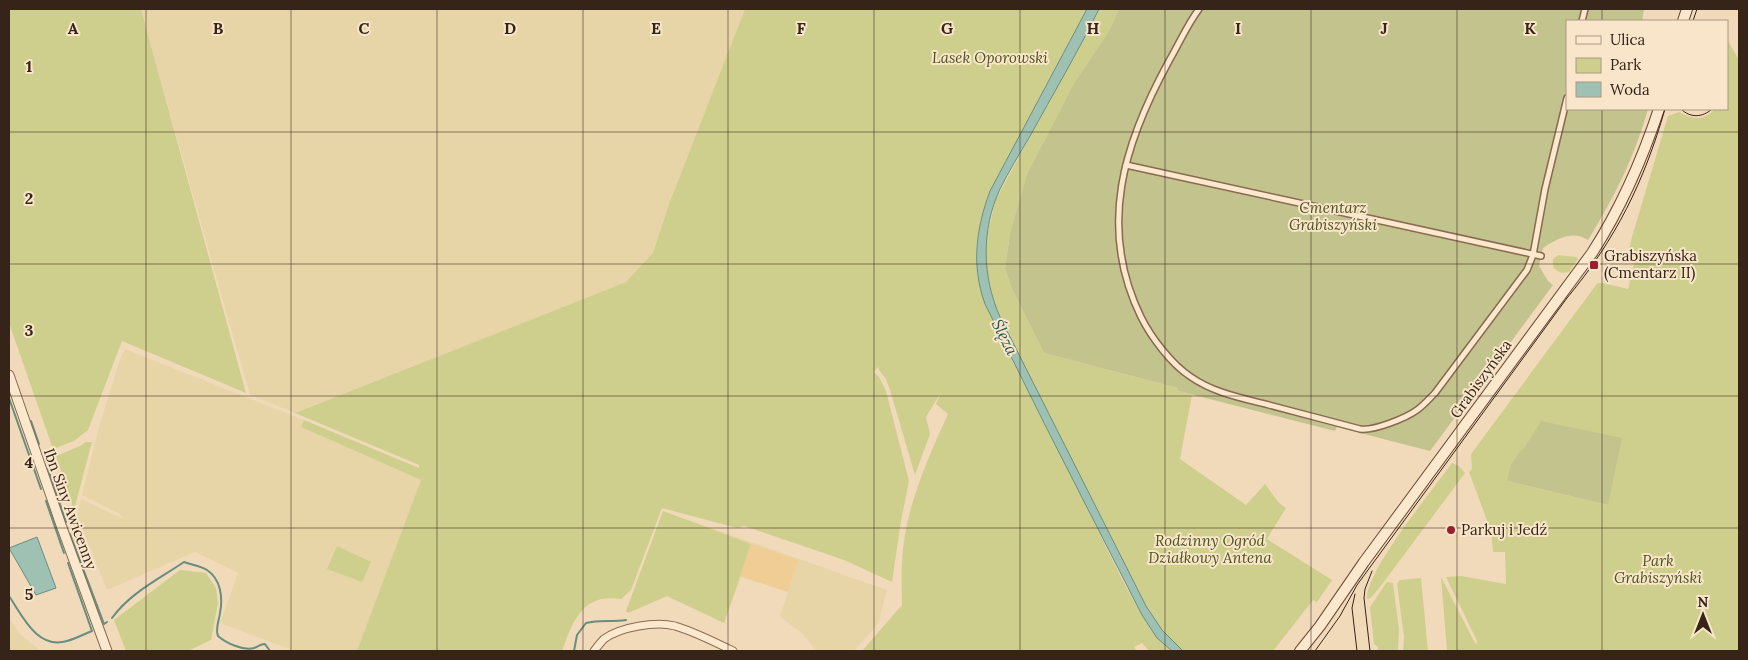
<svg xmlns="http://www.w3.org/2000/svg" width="1748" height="660" viewBox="0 0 1748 660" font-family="Lora,serif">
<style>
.farmland{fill:#e7d5a7}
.green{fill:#cfcf8d;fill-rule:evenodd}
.sand{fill:#f0cd94}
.cemetery{fill:#c3c38e}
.water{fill:#9fc1b3;stroke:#668f80}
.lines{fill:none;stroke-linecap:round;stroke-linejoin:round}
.stream{stroke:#668f80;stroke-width:2}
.pedestrian-casing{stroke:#896953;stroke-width:8}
.minor-casing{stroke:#896953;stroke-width:9}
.tertiary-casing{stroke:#896953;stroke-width:11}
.secondary-casing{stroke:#6a4a37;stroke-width:12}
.pedestrian{stroke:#fce8cd;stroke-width:5}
.minor{stroke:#fce8cd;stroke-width:7}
.tertiary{stroke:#fce8cd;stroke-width:9}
.secondary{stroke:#fce8cd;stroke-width:10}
.tram{stroke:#362419;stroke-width:1}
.grid{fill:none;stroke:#362419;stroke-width:1;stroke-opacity:0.55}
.poi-dot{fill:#9c1e2e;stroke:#f8e5ca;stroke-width:2}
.labels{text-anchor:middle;stroke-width:4;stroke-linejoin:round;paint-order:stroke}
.park-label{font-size:15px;font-style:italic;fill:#4d541e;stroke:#f8e5ca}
.poi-label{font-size:15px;fill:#362419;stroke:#f8e5ca;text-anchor:start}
.street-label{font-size:15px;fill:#362419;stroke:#f8e5ca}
.water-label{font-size:16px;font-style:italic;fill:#27584f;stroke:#f8e5ca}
.grid-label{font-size:16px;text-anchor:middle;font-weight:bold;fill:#362419;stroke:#f8e5ca;stroke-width:4;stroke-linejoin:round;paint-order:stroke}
</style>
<rect width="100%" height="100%" fill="#f1daba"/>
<!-- farmland -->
<g class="farmland">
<polygon points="141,9 745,9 669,204 653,253 626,282 295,413 250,395 218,284"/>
<polygon points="125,349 304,420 301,427 421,480 357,651 295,651 220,623 238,573 195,552 107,590 77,516 81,499 110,513 125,519 118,513 82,495 99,427 120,359"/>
<polygon points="663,511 887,590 878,624 854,651 816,651 802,633 780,617 788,592 741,577 724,623 667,596 628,613 626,611"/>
<polygon points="9,618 21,635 41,651 9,651"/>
</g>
<!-- green -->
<g class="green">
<polygon points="9,9 141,9 246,393 122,341 88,430 74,441 53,449 9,323"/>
<path d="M745 9H1087L990 191C973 237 970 271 991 317 1023 382 1056 446 1089 511 1111 556 1136 617 1172 651H1149L1142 643 1134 647 1137 651H862L902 605C902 591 901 577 902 562 904 511 927 460 948 414L936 404 941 392 926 417 930 434 915 475 890 390 886 379 879 370 878 367 874 372 879 377 886 391 909 481 901 521 892 582 844 560 744 526 737 528 662 508 631 590 621 599C583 593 573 620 562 651H357L421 480 301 427 304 420 419 468V465L295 413 626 282 653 253 669 204Z"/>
<polygon points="1099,9 1119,9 1110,29 1074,83 1027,174 1010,233 1005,269 1012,289 1044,353 1178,388 1178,391 1192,395 1180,459 1246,505 1265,484 1279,503 1286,508 1267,539 1332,580 1317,602 1313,600 1273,651 1183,651 1162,630 1146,606 1000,317 994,302 987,273 985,257 987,235 996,199"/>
<path d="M1727 39 1739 60V651H1447L1441 577 1476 645 1477 641 1446 577 1461 576 1506 584 1505 552H1493L1491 531 1469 472 1472 469 1471 454 1596 285 1598 283H1603L1628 289 1634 264 1626 262 1632 237 1668 116 1679 112C1693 120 1704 121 1715 109H1727ZM1541 421 1608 505 1507 481Z"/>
<path d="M1558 255 1576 257 1578 259 1569 272C1563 274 1557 272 1553 267V259Z"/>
<polygon points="86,442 92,442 74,510 56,456 80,446"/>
<path d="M1452 463 1459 466 1465 473 1380 587 1371 598 1367 599C1366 570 1433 490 1452 463Z"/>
<polygon points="663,511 751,544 724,623 667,596 628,613 626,611"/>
<polygon points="337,546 371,562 362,582 327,569"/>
<polygon points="180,570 206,573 216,588 218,603 211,640 188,651 126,651 114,620"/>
<polygon points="1421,578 1428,651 1403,651 1404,637 1397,584 1400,580"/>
<polygon points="1387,582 1393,583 1399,629 1398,651 1378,651 1378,647 1374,644 1370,607"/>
</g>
<!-- sand -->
<polygon class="sand" points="751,544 798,560 788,592 740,576"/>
<!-- cemetery -->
<g class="cemetery">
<path d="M1119 9H1644L1642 21H1567V109H1648C1634 158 1615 196 1588 240 1573 230 1557 239 1543 248L1539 266 1548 281 1553 285 1430 451 1337 427 1335 431 1178 391V388L1044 353 1012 289 1005 269 1010 233 1027 174 1074 83 1110 29Z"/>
<polygon points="1541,421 1622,438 1608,505 1507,481 1511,465 1520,451 1523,450"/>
</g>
<!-- water -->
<g class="water">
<path d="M1087 9H1099C1078 52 1053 94 1030 136 1020 153 1009 171 1000 189 981 230 982 276 1000 317L1146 606 1162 630 1183 651H1172L1157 638 1142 615 1045 425 985 304C971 265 976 229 990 191Z"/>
<polygon points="37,537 56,588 36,595 9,548"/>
</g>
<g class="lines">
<!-- stream -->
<g class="stream">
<polyline points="9,398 41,489"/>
<polyline points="31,421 39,444"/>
<polyline points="48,469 66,522"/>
<polyline points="46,501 64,553"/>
<polyline points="70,534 104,624 107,622"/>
<path d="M9 596C22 615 37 650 67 641 75 639 84 634 92 631L68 563"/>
<path d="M112 618C130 593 159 579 184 562 192 565 200 566 207 570 221 579 223 598 220 613 219 621 215 629 218 636 226 643 243 651 254 648 259 646 260 644 265 644L270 651"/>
<path d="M574 651 577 635 586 623C599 620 612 622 626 620"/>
</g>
<!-- pedestrian casing -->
<g class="pedestrian-casing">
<g id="pedestrian">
<path d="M1199 9C1187 25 1179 44 1169 61 1124 143 1097 227 1141 317 1151 337 1171 364 1191 377 1214 393 1242 398 1269 405 1299 413 1330 421 1360 429 1374 431 1406 418 1417 410 1424 405 1429 399 1435 393L1527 270 1533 255 1545 189 1567 98"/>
<polyline points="1582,21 1585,9"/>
<polyline points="1126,165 1541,256"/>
</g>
</g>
<!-- minor casing -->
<g class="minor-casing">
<path id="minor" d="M594 651C597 647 600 643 604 639 620 627 656 621 675 626 695 632 715 642 733 651"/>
</g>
<!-- tertiary casing -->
<g class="tertiary-casing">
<polyline id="tertiary" points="9,375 61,525 107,651"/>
</g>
<!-- secondary casing -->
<g class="secondary-casing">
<g id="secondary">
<polyline points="1683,21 1687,9"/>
<path d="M1300 651 1320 626 1364 562 1592 253C1621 208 1642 160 1659 109"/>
</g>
</g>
<!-- pedestrian -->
<use href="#pedestrian" class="pedestrian"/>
<!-- minor -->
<use href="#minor" class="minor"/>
<!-- tertiary -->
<use href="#tertiary" class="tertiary"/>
<!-- secondary -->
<use href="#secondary" class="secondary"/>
<!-- tram -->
<g class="tram">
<polyline points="1693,21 1697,9"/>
<path d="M1681 109C1690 118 1702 118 1712 109"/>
<polyline points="1355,594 1352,608 1357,651"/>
<path d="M1315 651 1340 616 1357 585 1567 298C1616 239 1644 182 1665 109"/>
<polyline points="1370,651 1364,598 1365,589 1372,571"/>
</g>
</g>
<!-- grid -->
<path class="grid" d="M146 9V651M291 9V651M437 9V651M583 9V651M728 9V651M874 9V651M1020 9V651M1165 9V651M1311 9V651M1457 9V651M1602 9V21M1602 109V651M9 132H1739M9 264H1739M9 396H1739M9 528H1739"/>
<!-- markers -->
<g class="poi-dot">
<rect x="1589" y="260" width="10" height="10" rx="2.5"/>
<circle cx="1451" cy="530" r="5"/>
</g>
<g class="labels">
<!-- park labels -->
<g class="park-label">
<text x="990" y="63">Lasek Oporowski</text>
<text x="1333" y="213">Cmentarz<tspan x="1333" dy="17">Grabiszyński</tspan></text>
<text x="1210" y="546">Rodzinny Ogród<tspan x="1210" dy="17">Działkowy Antena</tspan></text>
<text x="1658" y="566">Park<tspan x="1658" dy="17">Grabiszyński</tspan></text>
</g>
<!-- poi labels -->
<g class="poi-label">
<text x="1604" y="261">Grabiszyńska<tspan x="1604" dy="17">(Cmentarz II)</tspan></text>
<text x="1461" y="535">Parkuj i Jedź</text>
</g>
<!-- street labels -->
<g class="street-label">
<text transform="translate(1481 379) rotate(-54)" y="5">Grabiszyńska</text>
<text transform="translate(70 509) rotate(70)" y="5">Ibn Siny Awicenny</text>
</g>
<!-- water labels -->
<g class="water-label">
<text transform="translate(1005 337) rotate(63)" y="6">Ślęza</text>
</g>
</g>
<g class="grid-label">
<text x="73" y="34">A</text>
<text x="218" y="34">B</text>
<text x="364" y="34">C</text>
<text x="510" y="34">D</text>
<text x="656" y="34">E</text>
<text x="801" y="34">F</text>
<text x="947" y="34">G</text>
<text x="1093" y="34">H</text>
<text x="1238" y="34">I</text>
<text x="1384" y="34">J</text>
<text x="1530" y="34">K</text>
<text x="29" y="72">1</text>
<text x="29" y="204">2</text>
<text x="29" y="336">3</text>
<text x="29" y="468">4</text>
<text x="29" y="600">5</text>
</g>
<!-- border -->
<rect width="1748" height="660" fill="none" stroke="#362419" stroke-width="20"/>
<!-- legend -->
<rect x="1566" y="20" width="162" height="90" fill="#f8e5ca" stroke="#aa9883"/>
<rect x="1576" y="36" width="25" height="8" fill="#fce8cd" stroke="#aa9883"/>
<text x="1610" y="45" font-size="15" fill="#362419">Ulica</text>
<rect x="1576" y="58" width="25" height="15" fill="#cfcf8d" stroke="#aa9883"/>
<text x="1610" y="70" font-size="15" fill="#362419">Park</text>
<rect x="1576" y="82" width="25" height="15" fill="#9fc1b3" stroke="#aa9883"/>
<text x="1610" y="95" font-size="15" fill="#362419">Woda</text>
<!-- north arrow -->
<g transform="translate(1703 615)" stroke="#f8e5ca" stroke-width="4" paint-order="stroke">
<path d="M0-4L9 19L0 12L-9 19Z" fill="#362419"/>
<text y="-8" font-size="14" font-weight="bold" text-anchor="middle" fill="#362419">N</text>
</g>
</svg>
